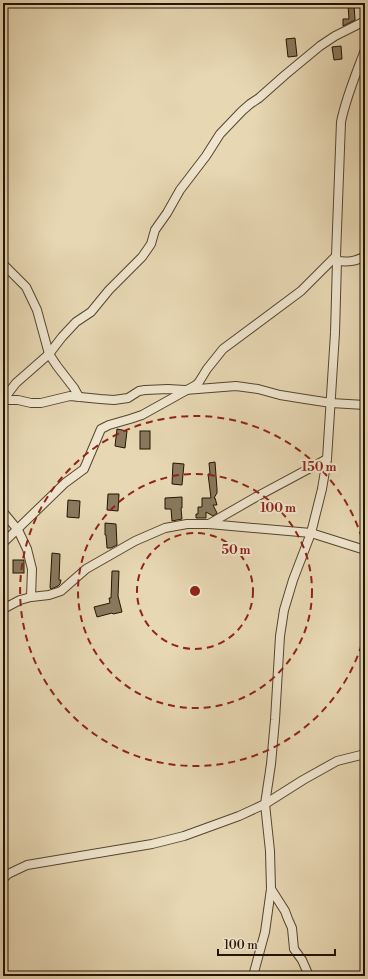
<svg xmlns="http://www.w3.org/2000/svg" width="368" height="979" viewBox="0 0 368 979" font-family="'Libre Bodoni',serif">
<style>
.building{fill:#89795e;stroke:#231402}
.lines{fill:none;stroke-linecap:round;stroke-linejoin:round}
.minor-casing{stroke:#54452e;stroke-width:10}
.minor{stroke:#efe5ce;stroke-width:8}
.ring{fill:none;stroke:#8f2418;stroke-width:2;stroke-dasharray:7 5}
.centre{fill:#8f2418;stroke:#efe5ce;stroke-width:2}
.ring-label{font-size:12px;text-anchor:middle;font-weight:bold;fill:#8f2418;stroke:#efe5ce;stroke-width:4;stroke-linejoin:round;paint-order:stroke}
</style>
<rect width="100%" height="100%" fill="#e7d7b3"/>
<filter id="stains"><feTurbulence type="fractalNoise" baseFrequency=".005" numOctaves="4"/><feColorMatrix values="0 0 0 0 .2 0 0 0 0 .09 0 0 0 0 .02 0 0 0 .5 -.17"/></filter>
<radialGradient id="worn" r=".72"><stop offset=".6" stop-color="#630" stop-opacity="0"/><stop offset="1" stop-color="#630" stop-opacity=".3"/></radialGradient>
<!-- building -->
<g class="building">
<polygon points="354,4 355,20 343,26 343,19 349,19 348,5"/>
<polygon points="295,38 297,56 288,57 286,39"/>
<polygon points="341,46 342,59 334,60 332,47"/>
<polygon points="117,429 127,431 125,448 115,446"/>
<rect x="140" y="431" width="10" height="18"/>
<polygon points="215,462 217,489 217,493 214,498 215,498 217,505 213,505 217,513 213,516 206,512 206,518 196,518 196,514 198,514 198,507 202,507 202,498 211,498 208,474 210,474 209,463"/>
<polygon points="173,463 184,464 182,485 172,484"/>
<polygon points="108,494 119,494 118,511 107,510"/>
<polygon points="182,497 182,508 181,508 182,519 172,521 171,509 165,509 165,498"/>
<polygon points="68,500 80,501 79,518 67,517"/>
<polygon points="105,523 116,524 117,545 111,548 107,548 106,535 105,535"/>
<polygon points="52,553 60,554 59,580 61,580 60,584 58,586 51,589 50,588"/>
<rect x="13" y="560" width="11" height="13"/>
<polygon points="112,571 119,571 118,596 122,612 113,614 112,613 97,617 94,607 110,603 109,598 111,598"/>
</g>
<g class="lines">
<!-- minor casing -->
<g class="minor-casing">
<g id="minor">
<path d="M337 261C347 262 356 262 365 256"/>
<polyline points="3,264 26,287 37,310 49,354 57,366 74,388 79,397"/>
<polyline points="3,400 9,392 16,383 49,354 62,337 76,322 91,312 109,290 142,257 151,244 155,230 167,213 180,190 206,156 220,134 242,111 250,104 259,98 285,75 320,46 335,36 365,21"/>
<polyline points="3,400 18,400 31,403 41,403 70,396 100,399 114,400 128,398 139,391 145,390 168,389 185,390 236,386 258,389 280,395 305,399 331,403 365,405"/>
<polyline points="3,512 18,530 27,549 32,569 31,597"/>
<polyline points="209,524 256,497 327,459"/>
<polyline points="3,543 65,483 84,469 101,429 109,425 130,419 142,415 196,385 199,382 207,369 223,349 301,291 336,256"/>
<polyline points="3,609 20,600 31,597 49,595 61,591 86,569 135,541 165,528 187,524 209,524 311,533 365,550"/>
<polyline points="3,879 8,874 27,865 152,844 184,836 239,816 265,804 303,780 337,761 365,754"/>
<polyline points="271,889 285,911 288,919 292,928 294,949 302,960 309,976"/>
<path d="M253 976 265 932 271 889 270 851 265 804 271 764 275 720 280 636 284 610 293 580 311 533 322 489 327 459 335 333 337 261 336 256 341 122C346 97 356 74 365 50"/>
</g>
</g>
<!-- minor -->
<use href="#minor" class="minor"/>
</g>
<!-- distance rings -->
<g class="ring">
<circle cx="195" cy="591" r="58"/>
<circle cx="195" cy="591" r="117"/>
<path d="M365 633A175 175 0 1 1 365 549"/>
</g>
<circle cx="195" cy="591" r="6" class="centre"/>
<g class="ring-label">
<text x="319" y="471">150 m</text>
<text x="278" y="512">100 m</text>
<text x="236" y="554">50 m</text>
</g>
<!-- margin -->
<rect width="368" height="979" fill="none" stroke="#e7d7b3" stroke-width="16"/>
<rect x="4" y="4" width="360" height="971" fill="none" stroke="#231402" stroke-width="2"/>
<rect x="8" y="8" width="352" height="963" fill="none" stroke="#231402"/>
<!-- scale -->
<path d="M218 949v6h117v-6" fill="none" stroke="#231402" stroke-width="2"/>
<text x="224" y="949" font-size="12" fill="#231402" stroke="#efe5ce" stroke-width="3" paint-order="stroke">100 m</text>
<rect width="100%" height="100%" filter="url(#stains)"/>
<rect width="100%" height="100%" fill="url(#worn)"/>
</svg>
